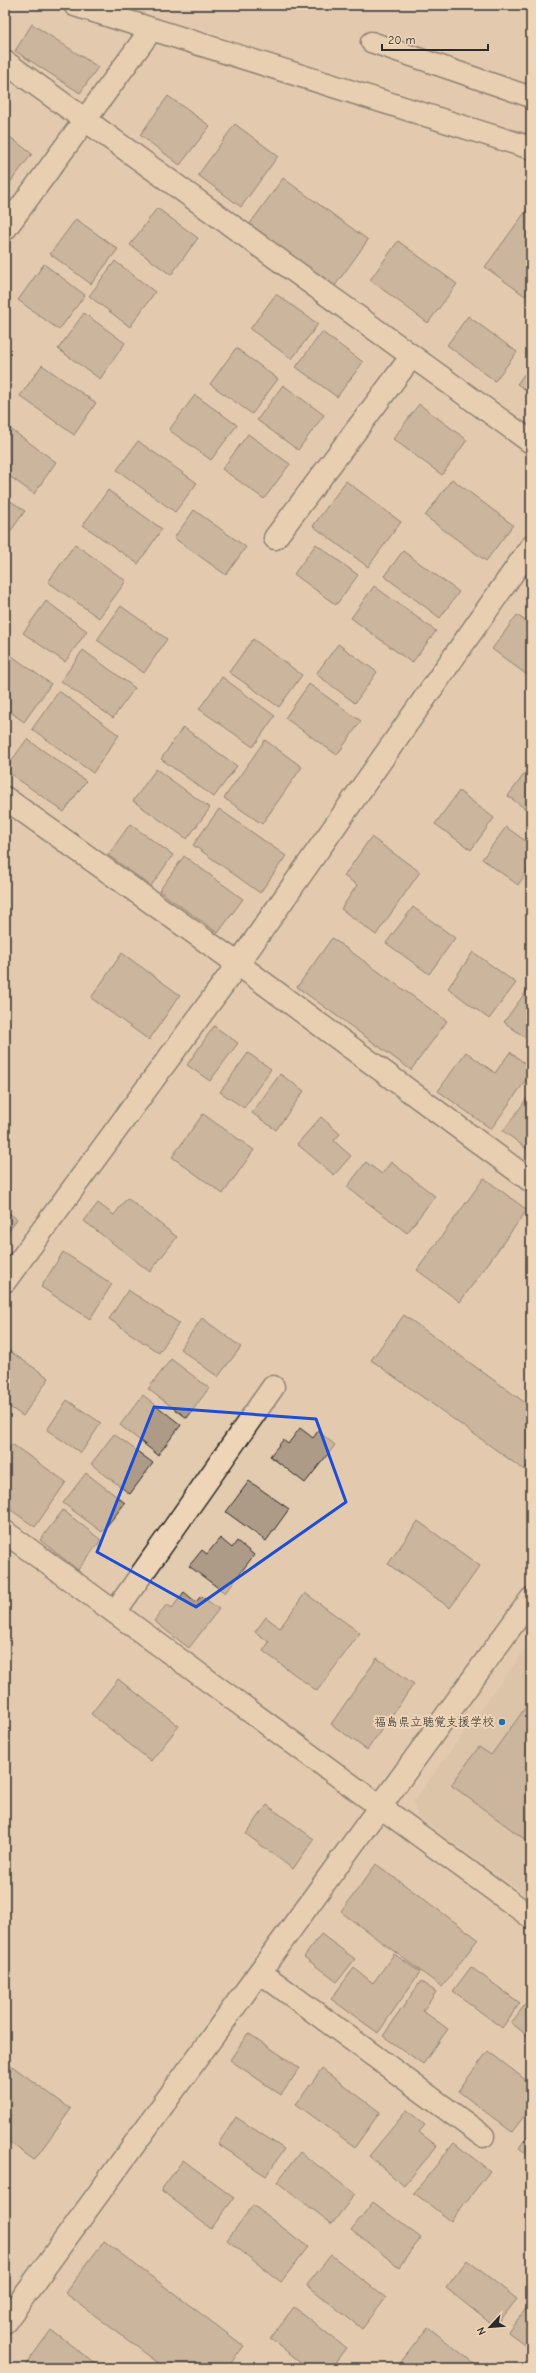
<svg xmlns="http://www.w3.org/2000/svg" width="536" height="2373" viewBox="0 0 536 2373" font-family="'Comic Neue','Klee One',sans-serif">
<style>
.built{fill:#d3bda3}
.building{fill:#ad9b88;stroke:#2b2b2b}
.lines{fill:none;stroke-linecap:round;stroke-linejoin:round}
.service-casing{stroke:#2b2b2b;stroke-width:23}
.minor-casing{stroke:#2b2b2b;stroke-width:25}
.tertiary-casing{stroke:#2b2b2b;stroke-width:25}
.service{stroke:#efd5b7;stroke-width:20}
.minor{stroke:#efd5b7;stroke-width:22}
.tertiary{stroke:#efd5b7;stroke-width:22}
.marked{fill:none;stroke:#1d4ed8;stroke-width:3;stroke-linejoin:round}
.poi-dot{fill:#1f6fb2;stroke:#efd5b7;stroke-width:1.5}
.labels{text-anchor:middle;stroke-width:4;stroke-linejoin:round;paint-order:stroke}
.poi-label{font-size:12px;fill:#2b2b2b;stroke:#efd5b7;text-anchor:end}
</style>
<rect width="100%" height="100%" fill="#e3cbaf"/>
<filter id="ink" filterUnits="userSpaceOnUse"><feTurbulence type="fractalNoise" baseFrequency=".025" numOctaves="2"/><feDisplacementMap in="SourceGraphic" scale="8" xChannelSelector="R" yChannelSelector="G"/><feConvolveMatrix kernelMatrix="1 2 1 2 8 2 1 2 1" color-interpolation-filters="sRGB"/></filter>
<g filter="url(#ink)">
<!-- built -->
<polygon class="built" points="531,1641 531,1899 418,1817 413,1802"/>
<!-- building -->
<g class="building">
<polygon points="32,24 98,67 80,93 15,51"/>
<polygon points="168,96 210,126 180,165 140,135"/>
<polygon points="235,124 278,156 241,207 198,175"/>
<polygon points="5,133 32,154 5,189"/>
<polygon points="283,178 368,240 334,287 249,225"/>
<polygon points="531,204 531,288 525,296 485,267"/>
<polygon points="157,208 198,238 171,275 130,245"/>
<polygon points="76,219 118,249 91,284 50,254"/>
<polygon points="398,241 457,284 428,323 370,280"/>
<polygon points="115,261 155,292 130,327 89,296"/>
<polygon points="44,264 85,295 59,330 18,300"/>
<polygon points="276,294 318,324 292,359 250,329"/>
<polygon points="84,313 125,343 100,379 58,349"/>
<polygon points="468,316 517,352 495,381 447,345"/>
<polygon points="322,332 363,362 337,397 296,367"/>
<polygon points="236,348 278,379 252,414 210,384"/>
<polygon points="42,365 96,403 74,435 20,396"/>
<polygon points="531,365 531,394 517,384"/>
<polygon points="283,385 324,415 298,450 257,420"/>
<polygon points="195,395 237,425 211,460 169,430"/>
<polygon points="419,404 467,440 442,475 393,439"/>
<polygon points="5,425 56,462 34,494 5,473"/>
<polygon points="248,434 290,464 264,499 222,469"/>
<polygon points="138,441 197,483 175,512 117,470"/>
<polygon points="452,479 513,525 486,561 425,516"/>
<polygon points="346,481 401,522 368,567 313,526"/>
<polygon points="108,490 162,529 138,564 83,525"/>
<polygon points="5,497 25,511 5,539"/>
<polygon points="194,510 246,547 226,575 174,538"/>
<polygon points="75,544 126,581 99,618 48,582"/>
<polygon points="316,544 358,575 336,605 294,574"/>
<polygon points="403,551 459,592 440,618 384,576"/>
<polygon points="374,586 436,631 412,663 351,618"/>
<polygon points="46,601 87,631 65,662 23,633"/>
<polygon points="121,606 167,639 144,673 97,640"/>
<polygon points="517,615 531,625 531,678 492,649"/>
<polygon points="253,639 302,675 279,707 229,672"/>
<polygon points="338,644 377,672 355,703 316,674"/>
<polygon points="83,650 135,688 113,718 61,681"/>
<polygon points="5,651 51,684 24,722 5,708"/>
<polygon points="222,677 275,716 253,747 199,709"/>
<polygon points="309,684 361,721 337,755 285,718"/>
<polygon points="59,691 119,735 93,773 32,729"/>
<polygon points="183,727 237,766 214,797 161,759"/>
<polygon points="27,739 86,781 64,812 5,770"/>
<polygon points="265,740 302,767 262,824 224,798"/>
<polygon points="531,765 531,813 508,796"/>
<polygon points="156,769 210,808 187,839 133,801"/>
<polygon points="459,791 494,818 471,850 435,824"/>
<polygon points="219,809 286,856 260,893 193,845"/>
<polygon points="130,824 173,855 151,886 108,855"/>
<polygon points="506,827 531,845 531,866 518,885 482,859"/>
<polygon points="371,837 420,872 376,935 341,909 357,885 344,876"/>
<polygon points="184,856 243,899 218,933 159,891"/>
<polygon points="413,907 455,938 429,974 386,943"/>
<polygon points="332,938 447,1021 411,1070 297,987"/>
<polygon points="473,952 516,983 489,1019 448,988"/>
<polygon points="122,953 180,995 149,1040 91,998"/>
<polygon points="530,986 531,987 531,1042 504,1022"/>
<polygon points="214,1026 238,1043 210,1081 187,1065"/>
<polygon points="466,1052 495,1073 510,1052 531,1068 531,1073 491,1129 438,1091"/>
<polygon points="248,1053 271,1069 244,1108 220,1092"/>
<polygon points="280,1074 304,1091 276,1130 252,1113"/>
<polygon points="531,1093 531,1152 503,1131"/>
<polygon points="203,1114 254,1150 223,1194 172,1157"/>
<polygon points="321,1117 340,1134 334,1141 351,1156 334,1175 297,1144"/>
<polygon points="366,1162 382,1174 391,1162 435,1196 407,1233 347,1187"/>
<polygon points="484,1178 527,1210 460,1302 417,1270"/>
<polygon points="127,1198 177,1237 150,1272 84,1221 98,1203 114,1215"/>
<polygon points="5,1210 17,1219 5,1237"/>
<polygon points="63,1252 112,1284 90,1319 41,1287"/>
<polygon points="128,1290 179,1323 159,1353 109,1319"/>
<polygon points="404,1315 531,1407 531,1460 524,1470 371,1360"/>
<polygon points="202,1318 241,1347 218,1377 180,1349"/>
<polygon points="5,1348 49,1378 23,1416 5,1404"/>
<polygon points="171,1359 209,1388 187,1418 148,1389"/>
<polygon points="143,1395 181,1425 158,1455 120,1425"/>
<polygon points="67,1400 101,1423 81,1453 47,1430"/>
<polygon points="300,1428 313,1438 318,1431 335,1445 305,1483 270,1456 283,1440 288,1444"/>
<polygon points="114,1434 153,1463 130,1494 91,1464"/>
<polygon points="12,1444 66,1482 35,1527 5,1506 5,1454"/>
<polygon points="86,1473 125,1503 102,1532 63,1503"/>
<polygon points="249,1481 289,1509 266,1541 226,1512"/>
<polygon points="63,1510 101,1540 78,1570 40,1540"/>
<polygon points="418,1521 480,1566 450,1608 388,1564"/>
<polygon points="220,1538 232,1548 237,1541 254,1555 225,1593 189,1566 202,1550 207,1554"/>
<polygon points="184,1592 196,1602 201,1596 219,1609 189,1648 154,1621 167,1604 172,1608"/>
<polygon points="305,1593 360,1633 317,1691 263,1651 269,1642 255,1632 266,1617 280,1628"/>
<polygon points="377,1658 414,1684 367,1750 331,1724"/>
<polygon points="118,1679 179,1726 151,1761 91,1714"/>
<polygon points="531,1700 531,1844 451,1785 479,1747 491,1755"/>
<polygon points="267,1805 314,1839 293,1869 246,1834"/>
<polygon points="376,1864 478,1939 442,1987 341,1912"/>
<polygon points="321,1934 355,1959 337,1982 304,1957"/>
<polygon points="394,1954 420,1972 378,2033 331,1999 354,1968 373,1983"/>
<polygon points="471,1967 520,2003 502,2028 453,1991"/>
<polygon points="421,1981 436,1992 423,2011 448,2029 423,2064 383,2036"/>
<polygon points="531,1997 531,2038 511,2023"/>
<polygon points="248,2033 300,2068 281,2095 230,2060"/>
<polygon points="488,2051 531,2084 531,2107 512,2132 458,2091"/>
<polygon points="5,2061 71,2109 34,2160 5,2139"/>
<polygon points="322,2069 380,2112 355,2147 296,2104"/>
<polygon points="407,2110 425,2125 419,2132 437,2146 404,2186 369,2156"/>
<polygon points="236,2117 284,2149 266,2176 218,2144"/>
<polygon points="531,2131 531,2157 519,2148"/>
<polygon points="454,2143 490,2171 451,2221 414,2193"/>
<polygon points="300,2152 355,2194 332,2224 277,2182"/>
<polygon points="183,2160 234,2198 211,2229 161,2190"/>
<polygon points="373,2202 421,2238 399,2267 351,2230"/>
<polygon points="253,2205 308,2247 281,2282 227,2240"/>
<polygon points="104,2241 244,2346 227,2368 165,2368 65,2293"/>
<polygon points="331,2255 386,2298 362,2329 307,2285"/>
<polygon points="467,2260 517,2299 495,2327 446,2288"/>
<polygon points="531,2302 531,2349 508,2332"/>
<polygon points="294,2307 346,2348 331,2368 308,2368 270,2338"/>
<polygon points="428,2327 476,2365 474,2368 397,2367"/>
<polygon points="51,2330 101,2368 24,2367"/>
</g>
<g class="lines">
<!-- service casing -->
<g class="service-casing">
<polyline id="service" points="371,42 531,97"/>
</g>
<!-- minor casing -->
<g class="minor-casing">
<g id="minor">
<polyline points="5,62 531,442"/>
<polyline points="5,229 151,30"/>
<polyline points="275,538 412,356"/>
<polyline points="5,798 238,964 531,1181"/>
<polyline points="5,1281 238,964 531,547"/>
<polyline points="5,1532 531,1917"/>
<polyline points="115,1612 273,1387"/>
<polyline points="260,1972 483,2136"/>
<polyline points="5,2322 531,1599"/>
</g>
</g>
<!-- tertiary casing -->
<g class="tertiary-casing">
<polyline id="tertiary" points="75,5 531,148"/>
</g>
<!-- service -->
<use href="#service" class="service"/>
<!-- minor -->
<use href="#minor" class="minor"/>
<!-- tertiary -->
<use href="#tertiary" class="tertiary"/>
</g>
</g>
<!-- marked area -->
<path d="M0 0H536V2373H0ZM154 1407 316 1419 346 1502 196 1607 97 1552Z" fill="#e3cbaf" fill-opacity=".55" fill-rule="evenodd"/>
<path class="marked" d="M154 1407 316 1419 346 1502 196 1607 97 1552Z"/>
<!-- markers -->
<circle class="poi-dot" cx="502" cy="1722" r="4"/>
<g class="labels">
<!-- poi labels -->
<g class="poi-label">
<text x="494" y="1726">福島県立聴覚支援学校</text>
</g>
</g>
<!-- margin -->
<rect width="536" height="2373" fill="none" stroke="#efd5b7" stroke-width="20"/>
<rect x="10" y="10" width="516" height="2353" fill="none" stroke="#2b2b2b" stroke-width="1.5" filter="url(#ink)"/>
<!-- north arrow -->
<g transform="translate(490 2327) rotate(244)" stroke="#efd5b7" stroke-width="3" paint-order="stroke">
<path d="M0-3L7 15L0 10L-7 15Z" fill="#2b2b2b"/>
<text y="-6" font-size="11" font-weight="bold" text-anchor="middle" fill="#2b2b2b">N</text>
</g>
<!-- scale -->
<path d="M382 44v6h106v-6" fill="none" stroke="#2b2b2b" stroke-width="2"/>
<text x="388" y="44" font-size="12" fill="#2b2b2b" stroke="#efd5b7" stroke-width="3" paint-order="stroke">20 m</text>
</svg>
